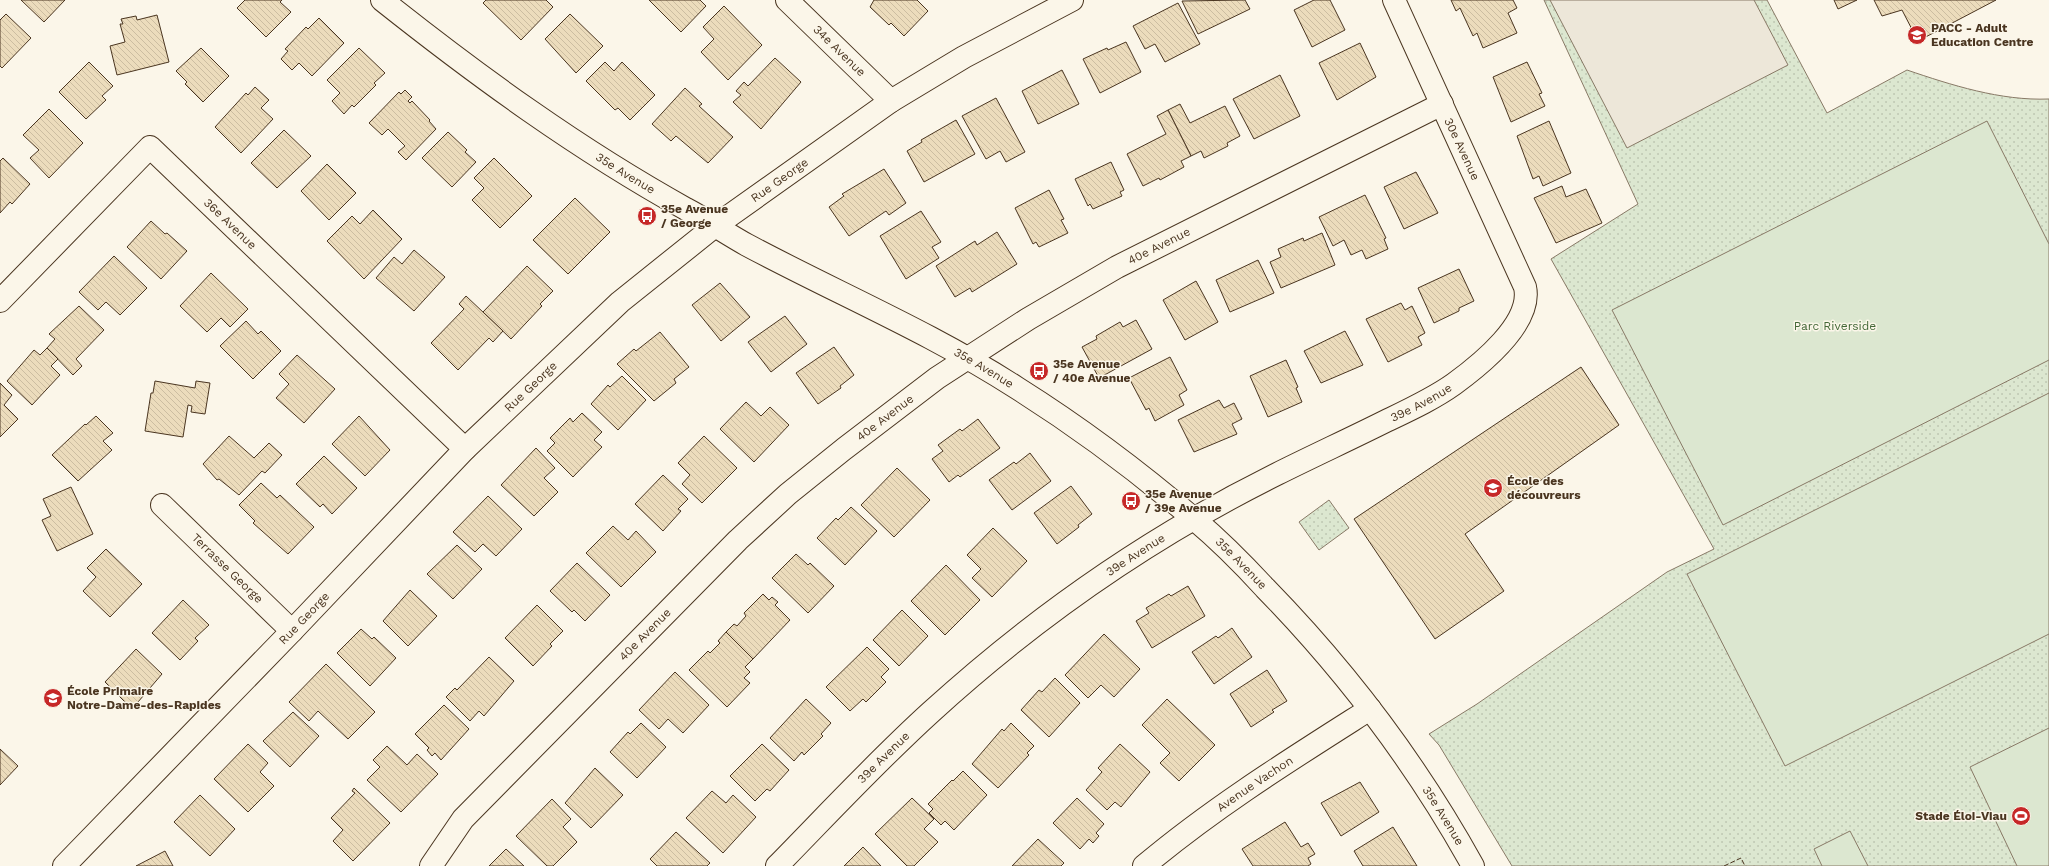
<svg xmlns="http://www.w3.org/2000/svg" width="2049" height="866" viewBox="0 0 2049 866" font-family="'Work Sans',sans-serif">
<style>
.park{fill:url(#park-dots);stroke:#887966}
.pitch{fill:#dce7d0;stroke:#887966}
.parking{fill:#ede7d9;stroke:#887966}
.building{fill:url(#building-back-hatch);stroke:#4a3520}
.lines{fill:none;stroke-linecap:round;stroke-linejoin:round}
.minor-casing{stroke:#4a3520;stroke-width:24}
.minor{stroke:#fbf6e9;stroke-width:22}
.fence{stroke:#4a3520;stroke-width:1;stroke-dasharray:5 2;stroke-linecap:butt}
.labels{text-anchor:middle;stroke-width:3;stroke-linejoin:round;paint-order:stroke}
.poi-label{font-size:12px;font-weight:bold;fill:#4a3520;stroke:#fbf6e9;text-anchor:start}
.street-label{font-size:12px;fill:#4a3520;stroke:#fbf6e9}
.park-label{font-size:12px;fill:#436837;stroke:#fbf6e9}
</style>
<defs>
<pattern id="park-dots" width="8" height="8" patternUnits="userSpaceOnUse"><rect width="8" height="8" fill="#dce7d0"/><path d="M2 2h.1M6 6h.1" fill="none" stroke="#bec7b2" stroke-width="1.8" stroke-linecap="round"/></pattern>
<pattern id="building-back-hatch" width="6" height="6" patternUnits="userSpaceOnUse"><rect width="6" height="6" fill="#ecdcbc"/><path d="M-1 5l2 2M0 0l6 6M5-1l2 2" fill="none" stroke="#ccbda1"/></pattern>
</defs>
<rect width="100%" height="100%" fill="#fbf6e9"/>
<!-- park -->
<g class="park">
<path d="M1544 0H1767L1827 113 1907 70C1951 85 2001 101 2049 99V866H1512L1439 745 1429 734 1477 704 1667 572 1714 549 1551 259 1638 204Z"/>
<polygon points="1329,500 1349,528 1319,550 1299,522"/>
</g>
<!-- pitch -->
<g class="pitch">
<polygon points="1987,121 2049,244 2049,360 1723,525 1612,310"/>
<polygon points="2049,393 2049,634 1785,766 1687,574"/>
<polygon points="2049,728 2049,866 2017,866 1970,767"/>
<polygon points="1850,831 1868,866 1822,866 1814,849"/>
</g>
<!-- parking -->
<polygon class="parking" points="1550,0 1754,0 1788,65 1627,148"/>
<!-- building -->
<g class="building">
<polygon points="21,0 65,0 44,22"/>
<polygon points="245,0 282,0 280,2 291,12 266,37 237,8"/>
<polygon points="486,0 546,0 553,7 521,40 483,3"/>
<polygon points="649,0 700,0 706,6 681,32"/>
<polygon points="874,0 917,0 928,11 904,36 891,23 889,25 870,7"/>
<polygon points="1245,0 1250,9 1198,34 1182,1"/>
<polygon points="1314,0 1330,0 1345,30 1312,47 1294,10"/>
<polygon points="1451,0 1513,0 1517,8 1508,13 1517,33 1483,48 1477,33 1473,36 1460,8 1456,11"/>
<polygon points="1834,0 1857,0 1838,9"/>
<polygon points="1874,0 1996,0 1918,41 1902,10 1882,16"/>
<polygon points="1178,3 1200,44 1165,62 1155,44 1145,49 1133,26"/>
<polygon points="724,6 762,45 728,80 701,52 714,39 703,27"/>
<polygon points="6,14 31,38 2,68 0,66 0,20"/>
<polygon points="570,14 603,46 576,73 545,39"/>
<polygon points="157,15 169,62 117,75 110,46 125,42 120,24 123,24 121,19 136,16 137,20"/>
<polygon points="319,18 344,43 312,76 299,63 292,70 281,59 288,51 285,49 306,27 308,29"/>
<polygon points="1126,42 1141,72 1100,93 1083,59 1107,48 1108,50"/>
<polygon points="1360,43 1376,77 1337,100 1319,63"/>
<polygon points="201,48 229,76 203,102 185,84 187,82 176,71"/>
<polygon points="359,48 385,73 374,83 376,85 354,107 352,105 344,114 332,101 340,93 327,80"/>
<polygon points="775,58 801,82 761,129 733,102 741,95 736,91 744,82 748,86"/>
<polygon points="89,62 113,86 102,96 106,100 86,119 59,92"/>
<polygon points="605,62 614,71 622,62 655,95 630,120 618,108 615,110 586,81"/>
<polygon points="1527,62 1542,93 1539,94 1545,106 1511,122 1493,77"/>
<polygon points="1062,70 1079,104 1038,124 1022,91"/>
<polygon points="1280,75 1300,116 1254,139 1233,99"/>
<polygon points="255,87 269,100 261,108 273,119 241,153 215,127 246,93 248,95"/>
<polygon points="685,88 702,104 699,106 733,137 708,163 676,136 671,141 652,124"/>
<polygon points="405,90 412,97 408,101 410,103 412,101 430,120 429,121 436,129 406,160 398,152 405,146 388,129 382,135 369,123 399,92 401,94"/>
<polygon points="996,98 1025,152 1006,162 1000,151 986,159 962,116"/>
<polygon points="1180,104 1190,123 1225,106 1240,136 1227,143 1228,146 1204,158 1201,151 1191,156 1168,110"/>
<polygon points="49,109 83,143 49,178 30,158 39,150 23,135"/>
<polygon points="1168,110 1191,156 1181,161 1184,167 1160,180 1159,178 1143,186 1127,154 1166,134 1157,116"/>
<polygon points="956,120 975,154 924,182 907,151 922,142 921,140"/>
<polygon points="1549,121 1571,173 1543,186 1539,176 1533,179 1517,136"/>
<polygon points="284,130 311,156 277,188 251,163"/>
<polygon points="448,132 467,150 465,152 476,162 452,187 422,158"/>
<polygon points="3,158 30,184 12,204 10,202 0,213 0,161"/>
<polygon points="494,158 532,196 500,228 472,200 484,188 474,178"/>
<polygon points="1111,162 1124,190 1120,192 1122,196 1093,209 1090,204 1088,206 1075,179"/>
<polygon points="327,164 356,193 329,220 301,191"/>
<polygon points="884,169 906,203 889,215 886,211 849,236 829,207 844,196 842,194"/>
<polygon points="1416,172 1438,213 1404,229 1384,187"/>
<polygon points="1562,186 1566,197 1586,189 1602,223 1556,243 1534,198"/>
<polygon points="1049,190 1064,219 1061,220 1068,233 1039,247 1036,242 1033,244 1015,208"/>
<polygon points="1365,195 1386,238 1384,239 1388,249 1366,259 1362,250 1351,255 1344,240 1333,246 1319,217"/>
<polygon points="575,198 610,232 568,274 533,240"/>
<polygon points="373,210 402,239 364,279 327,241 352,216 360,224"/>
<polygon points="921,211 941,242 932,247 939,258 906,279 880,236"/>
<polygon points="151,221 165,234 167,233 187,251 161,279 127,247"/>
<polygon points="997,232 1017,264 972,292 970,288 955,297 936,266 975,241 977,245"/>
<polygon points="1322,233 1335,265 1281,288 1270,262 1281,257 1278,249 1303,238 1304,241"/>
<polygon points="414,250 445,277 414,311 376,278 394,257 402,264"/>
<polygon points="114,256 147,288 120,315 106,302 98,310 79,292"/>
<polygon points="1258,260 1274,293 1230,312 1216,280"/>
<polygon points="527,266 553,291 540,304 542,306 511,339 483,312"/>
<polygon points="1459,269 1474,301 1459,308 1459,311 1434,323 1418,288"/>
<polygon points="211,273 248,309 230,327 221,318 207,332 180,306"/>
<polygon points="1196,281 1218,322 1185,340 1163,300"/>
<polygon points="720,283 750,317 721,341 692,305"/>
<polygon points="466,296 503,331 493,342 489,338 458,370 431,343 464,309 459,304"/>
<polygon points="1401,303 1405,310 1412,306 1425,333 1418,337 1422,345 1388,362 1366,319"/>
<polygon points="79,306 104,330 76,359 82,366 73,375 47,348 55,339 49,334"/>
<polygon points="785,316 807,344 771,372 748,342"/>
<polygon points="1136,320 1152,349 1099,378 1082,347 1097,339 1096,336 1120,322 1123,327"/>
<polygon points="246,321 258,334 261,331 281,351 253,379 220,346"/>
<polygon points="1345,331 1363,365 1321,383 1304,351"/>
<polygon points="660,332 689,367 674,379 676,383 654,401 617,364 634,349 636,351"/>
<polygon points="834,347 854,375 840,386 841,388 818,404 796,373"/>
<polygon points="47,348 58,359 51,366 60,375 32,405 7,381 34,350 40,355"/>
<polygon points="297,355 335,389 304,423 276,398 289,384 279,374"/>
<polygon points="1170,357 1187,390 1179,395 1184,405 1155,421 1149,408 1146,410 1129,378"/>
<polygon points="1286,360 1298,387 1296,388 1302,402 1268,417 1250,376"/>
<polygon points="1581,367 1619,425 1465,534 1504,591 1435,639 1354,519"/>
<polygon points="622,376 646,400 618,430 591,404 608,385 610,387"/>
<polygon points="155,381 195,388 196,381 210,383 205,414 191,412 192,406 188,405 183,437 145,431 151,393 153,393"/>
<polygon points="0,383 12,395 4,405 18,419 0,437"/>
<polygon points="1219,400 1224,408 1234,403 1242,419 1232,424 1237,434 1194,452 1178,420"/>
<polygon points="746,402 761,416 770,407 789,425 754,462 720,429"/>
<polygon points="582,413 602,432 594,440 602,447 573,477 547,451 555,443 550,438 570,418 573,422"/>
<polygon points="96,416 113,433 103,441 112,450 78,481 52,455 85,424 86,425"/>
<polygon points="359,416 390,450 365,476 332,444"/>
<polygon points="978,419 1000,448 960,477 958,475 949,482 932,459 943,451 938,445 960,429 962,431"/>
<polygon points="229,436 254,458 269,443 282,455 265,473 262,471 239,495 219,479 217,480 203,464"/>
<polygon points="704,436 737,468 702,503 682,484 690,475 678,463"/>
<polygon points="536,448 555,468 544,478 558,492 534,516 501,485"/>
<polygon points="1030,453 1051,481 1012,510 989,480 1014,462 1016,464"/>
<polygon points="324,456 357,488 332,514 323,504 320,507 296,484"/>
<polygon points="897,468 930,500 894,537 861,505"/>
<polygon points="663,475 688,499 678,509 681,511 663,531 635,504"/>
<polygon points="261,483 277,498 280,495 314,527 288,554 253,523 255,521 239,505"/>
<polygon points="1071,486 1092,514 1078,525 1079,527 1057,544 1034,513"/>
<polygon points="71,487 93,534 57,551 42,520 51,516 43,499"/>
<polygon points="488,496 522,529 496,556 483,544 475,552 453,532"/>
<polygon points="851,507 877,531 845,565 817,538 836,518 838,520"/>
<polygon points="613,526 628,540 636,531 656,552 621,587 586,553"/>
<polygon points="993,528 1027,561 992,597 972,578 981,569 967,555"/>
<polygon points="457,545 482,569 453,599 427,574"/>
<polygon points="106,549 142,584 110,617 83,591 96,577 87,568"/>
<polygon points="796,554 808,565 810,563 834,586 808,613 772,578"/>
<polygon points="577,563 610,595 585,621 574,610 572,612 550,591"/>
<polygon points="946,565 980,600 945,635 911,601"/>
<polygon points="1188,586 1205,616 1152,648 1136,621 1149,613 1146,608 1169,594 1171,596"/>
<polygon points="410,590 437,616 408,646 383,621"/>
<polygon points="763,594 769,600 772,597 778,602 775,605 790,620 753,659 726,632 734,624 737,626 746,616 744,613"/>
<polygon points="183,600 209,625 195,638 198,641 180,660 152,633"/>
<polygon points="537,605 563,631 550,644 552,646 533,666 505,638"/>
<polygon points="902,610 928,636 899,666 873,640"/>
<polygon points="1232,628 1252,657 1214,684 1192,652 1216,636 1218,638"/>
<polygon points="361,629 372,639 374,637 396,658 370,686 337,653"/>
<polygon points="726,632 753,659 745,667 750,672 744,678 750,683 727,707 689,670 708,651 710,653 720,643 718,641"/>
<polygon points="1104,634 1140,669 1114,697 1101,685 1088,698 1065,675"/>
<polygon points="867,647 889,669 881,677 886,682 866,702 863,699 850,711 826,687"/>
<polygon points="136,649 162,674 132,709 105,682"/>
<polygon points="489,657 514,681 484,716 479,711 470,721 446,697 455,688 457,690"/>
<polygon points="326,664 375,712 348,739 318,711 309,721 289,702"/>
<polygon points="1267,670 1287,701 1272,710 1274,712 1251,727 1230,694"/>
<polygon points="675,672 709,705 683,733 668,719 659,729 639,710"/>
<polygon points="1055,678 1080,703 1049,737 1021,710 1039,690 1042,692"/>
<polygon points="806,699 831,723 821,734 823,736 804,755 802,752 794,761 770,738"/>
<polygon points="1167,699 1215,745 1179,781 1160,763 1170,753 1142,725"/>
<polygon points="444,705 469,729 441,760 435,753 432,756 427,750 429,748 415,734"/>
<polygon points="293,712 319,736 290,767 263,741"/>
<polygon points="641,723 666,747 637,778 610,752 628,732 630,734"/>
<polygon points="1011,723 1034,746 1027,753 1029,755 998,788 972,764 1002,729 1004,731"/>
<polygon points="248,744 268,763 260,772 274,786 248,812 214,779"/>
<polygon points="762,744 789,770 770,791 767,789 755,801 730,776"/>
<polygon points="1120,744 1150,772 1121,807 1115,802 1107,810 1086,790 1102,772 1098,768"/>
<polygon points="387,746 407,765 417,754 438,774 401,812 367,780 380,767 373,760"/>
<polygon points="0,749 18,766 0,785"/>
<polygon points="595,768 623,795 591,828 565,803"/>
<polygon points="963,771 987,795 954,830 945,821 941,825 929,813 933,809 928,804 952,780 953,781"/>
<polygon points="1360,782 1379,812 1341,836 1321,803"/>
<polygon points="354,788 390,823 353,861 333,841 343,830 331,818 355,793 352,791"/>
<polygon points="712,791 726,803 733,795 756,817 723,853 686,818"/>
<polygon points="200,795 235,829 210,856 174,822"/>
<polygon points="912,798 934,819 924,829 938,842 914,866 907,866 875,834"/>
<polygon points="1077,798 1104,824 1096,833 1099,836 1093,843 1089,839 1080,849 1053,823"/>
<polygon points="552,799 571,819 563,827 577,842 553,866 547,866 516,836"/>
<polygon points="1285,822 1301,847 1308,843 1315,854 1308,858 1311,864 1308,866 1253,866 1242,849"/>
<polygon points="1393,827 1417,866 1363,866 1354,851"/>
<polygon points="676,832 710,863 707,866 657,866 650,859"/>
<polygon points="1038,839 1064,863 1061,866 1012,866"/>
<polygon points="863,847 881,866 844,866"/>
<polygon points="506,849 524,866 489,866"/>
<polygon points="165,851 173,866 136,866"/>
</g>
<g class="lines">
<!-- minor casing -->
<g class="minor-casing">
<g id="minor">
<path id="s1" d="M382 0C479 77 578 149 686 209 707 220 727 234 747 245 837 293 932 333 1017 388 1079 427 1139 472 1194 519 1219 540 1243 564 1265 588 1346 671 1417 765 1473 866"/>
<path id="s2" d="M787 0 891 101"/>
<path id="s3" d="M0 301 150 147 465 449"/>
<path id="s4" d="M162 505 292 631"/>
<path id="s5" d="M64 866 292 631 465 449 620 302 715 226 891 101 964 57 1072 0"/>
<path id="s6" d="M431 866 463 819 738 540 788 494 844 449 937 378 1028 319 1117 267 1442 104"/>
<path id="s7" d="M777 866C828 814 877 761 931 712 1034 618 1152 536 1277 474 1313 456 1350 439 1386 421 1409 410 1433 399 1454 384 1480 365 1533 323 1525 287L1394 0"/>
<path id="s8" d="M1144 866C1214 807 1293 758 1370 709"/>
</g>
</g>
<!-- minor -->
<use href="#minor" class="minor"/>
<!-- fence -->
<polyline class="fence" points="1724,866 1741,858 1745,866"/>
</g>
<!-- icons -->
<defs>
<g id="school-disc" transform="scale(1)"><circle r="9.5" fill="#c62828" stroke="#fbf6e9"/><path d="M0-5L7-2L0 1L-7-2ZM-4 1L0 2.5L4 1V4Q0 6-4 4Z" fill="#fff"/></g>
<g id="bus-disc" transform="scale(1)"><circle r="9.5" fill="#c62828" stroke="#fbf6e9"/><path d="M-5-6H5V4H4V6H2V4H-2V6H-4V4H-5ZM-3.5-4V0h7V-4ZM-3.5 1.2v1.5H-2V1.2ZM2 1.2v1.5H3.5V1.2Z" fill="#fff"/></g>
<g id="stadium-disc" transform="scale(1)"><circle r="9.5" fill="#c62828" stroke="#fbf6e9"/><path d="M0-5a6.5 5 0 1 0 0 10a6.5 5 0 1 0 0-10ZM-3.5-1.8h7v3.6h-7Z" fill="#fff"/></g>
</defs>
<g fill-rule="evenodd">
<use href="#school-disc" x="1917" y="35"/>
<use href="#bus-disc" x="647" y="216"/>
<use href="#bus-disc" x="1039" y="371"/>
<use href="#school-disc" x="1493" y="488"/>
<use href="#bus-disc" x="1131" y="501"/>
<use href="#school-disc" x="53" y="698"/>
<use href="#stadium-disc" x="2021" y="816"/>
</g>
<g class="labels">
<!-- poi labels -->
<g class="poi-label">
<text x="1931" y="32">PACC - Adult<tspan x="1931" dy="14">Education Centre</tspan></text>
<text x="661" y="213">35e Avenue<tspan x="661" dy="14">/ George</tspan></text>
<text x="1053" y="368">35e Avenue<tspan x="1053" dy="14">/ 40e Avenue</tspan></text>
<text x="1507" y="485">École des<tspan x="1507" dy="14">découvreurs</tspan></text>
<text x="1145" y="498">35e Avenue<tspan x="1145" dy="14">/ 39e Avenue</tspan></text>
<text x="67" y="695">École Primaire<tspan x="67" dy="14">Notre-Dame-des-Rapides</tspan></text>
<text x="2007" y="820" text-anchor="end">Stade Éloi-Viau</text>
</g>
<!-- street labels -->
<g class="street-label">
<text dy="4" stroke="none"><textPath href="#s2" startOffset="73">34e Avenue</textPath></text>
<text transform="translate(1462 149) rotate(65)" y="4">30e Avenue</text>
<text dy="4" stroke="none"><textPath href="#s1" startOffset="299">35e Avenue</textPath></text>
<text dy="4" stroke="none"><textPath href="#s5" startOffset="993">Rue George</textPath></text>
<text dy="4" stroke="none"><textPath href="#s3" startOffset="326">36e Avenue</textPath></text>
<text dy="4" stroke="none"><textPath href="#s6" startOffset="964">40e Avenue</textPath></text>
<text dy="4" stroke="none"><textPath href="#s1" startOffset="707">35e Avenue</textPath></text>
<text dy="4" stroke="none"><textPath href="#s5" startOffset="669">Rue George</textPath></text>
<text dy="4" stroke="none"><textPath href="#s7" startOffset="800">39e Avenue</textPath></text>
<text dy="4" stroke="none"><textPath href="#s6" startOffset="640">40e Avenue</textPath></text>
<text dy="4" stroke="none"><textPath href="#s7" startOffset="476">39e Avenue</textPath></text>
<text dy="4" stroke="none"><textPath href="#s1" startOffset="1031">35e Avenue</textPath></text>
<text dy="4" stroke="none"><textPath href="#s4" startOffset="91">Terrasse George</textPath></text>
<text dy="4" stroke="none"><textPath href="#s5" startOffset="345">Rue George</textPath></text>
<text dy="4" stroke="none"><textPath href="#s6" startOffset="316">40e Avenue</textPath></text>
<text dy="4" stroke="none"><textPath href="#s7" startOffset="152">39e Avenue</textPath></text>
<text dy="4" stroke="none"><textPath href="#s8" startOffset="138">Avenue Vachon</textPath></text>
<text dy="4" stroke="none"><textPath href="#s1" startOffset="1355">35e Avenue</textPath></text>
</g>
<!-- park labels -->
<g class="park-label">
<text x="1835" y="330">Parc Riverside</text>
</g>
</g>
</svg>
